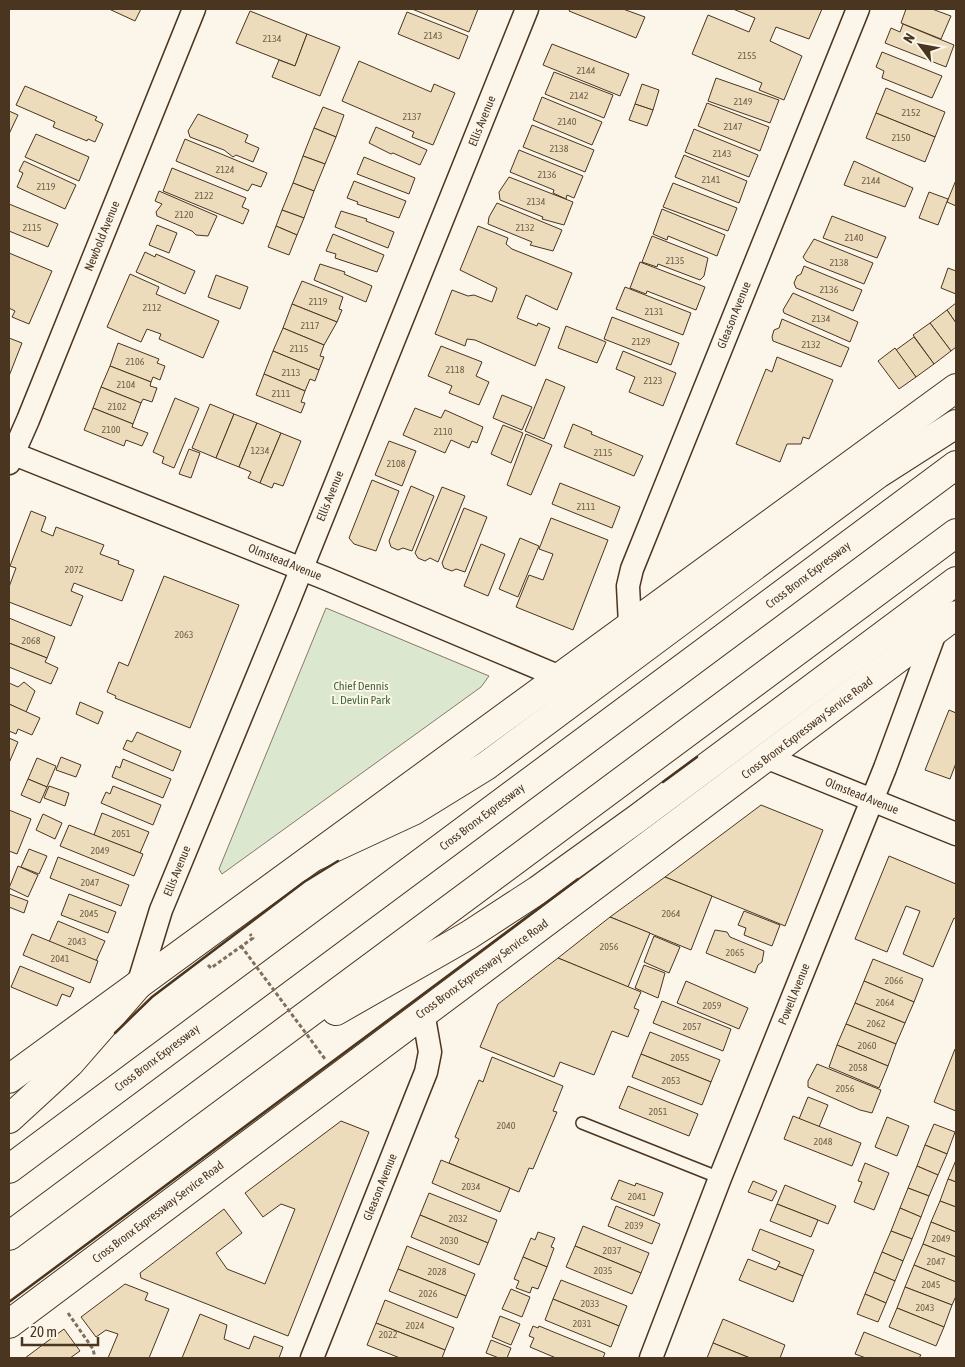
<svg xmlns="http://www.w3.org/2000/svg" width="965" height="1367" viewBox="0 0 965 1367" font-family="'Asap Condensed',sans-serif">
<style>
.green{fill:#dce7d0;stroke:#887966}
.building{fill:#ecdcbc;stroke:#4a3520}
.lines{fill:none;stroke-linecap:round;stroke-linejoin:round}
.service-casing{stroke:#4a3520;stroke-width:14}
.minor-casing{stroke:#4a3520;stroke-width:25}
.secondary-casing{stroke:#4a3520;stroke-width:30}
.motorway-casing{stroke:#4a3520;stroke-width:30}
.path{stroke:#7f6f5c;stroke-width:3;stroke-dasharray:4 2.5;stroke-linecap:butt}
.service{stroke:#fbf6e9;stroke-width:11}
.minor{stroke:#fbf6e9;stroke-width:22}
.secondary{stroke:#fbf6e9;stroke-width:28}
.motorway{stroke:#fbf6e9;stroke-width:28}
.path-bridge{stroke:#7f6f5c;stroke-width:3;stroke-dasharray:4 2.5;stroke-linecap:butt}
.wall{stroke:#4a3520;stroke-width:2.5}
.labels{text-anchor:middle;stroke-width:4;stroke-linejoin:round;paint-order:stroke}
.number-label{font-size:10px;fill:#725f47}
.street-label{font-size:12px;fill:#4a3520;stroke:#fbf6e9}
.park-label{font-size:12px;fill:#436837;stroke:#fbf6e9}
</style>
<rect width="100%" height="100%" fill="#fbf6e9"/>
<!-- green -->
<polygon class="green" points="326,608 489,676 481,687 222,874 219,869"/>
<!-- building -->
<g class="building">
<polygon points="109,9 141,9 135,21"/>
<polygon points="412,9 478,9 469,32"/>
<polygon points="570,9 623,9 645,17 636,38 569,11"/>
<polygon points="733,9 822,9 809,39 776,27 770,41 802,56 784,100 759,90 762,83 692,54 708,15 749,32 755,18"/>
<polygon points="906,9 932,9 951,16 941,39 901,23"/>
<polygon points="250,11 307,34 295,66 236,43"/>
<polygon points="407,12 468,36 459,59 398,34"/>
<polygon points="903,24 954,45 946,67 885,43 891,28 900,32"/>
<polygon points="307,34 340,47 320,96 272,77 279,60 295,66"/>
<polygon points="552,44 629,74 620,96 543,65"/>
<polygon points="882,52 942,76 932,98 882,78 884,71 876,67"/>
<polygon points="359,61 431,92 434,84 455,93 433,145 412,137 414,132 342,101"/>
<polygon points="554,72 613,95 604,118 545,94"/>
<polygon points="716,78 779,100 770,123 708,101"/>
<polygon points="642,84 659,90 653,110 635,104"/>
<polygon points="25,86 97,117 95,120 103,124 95,142 88,139 87,141 53,127 55,122 16,105"/>
<polygon points="886,88 945,112 935,137 876,113"/>
<polygon points="542,97 602,122 592,145 533,120"/>
<polygon points="707,103 769,127 760,151 698,126"/>
<polygon points="635,104 653,110 647,126 629,120"/>
<polygon points="323,107 344,115 336,137 314,128"/>
<polygon points="9,111 18,115 9,134"/>
<polygon points="876,113 935,137 925,162 866,138"/>
<polygon points="198,114 248,135 245,142 259,148 253,162 236,155 233,157 224,150 190,137 188,131"/>
<polygon points="532,125 594,150 585,172 523,147"/>
<polygon points="376,127 427,150 420,165 393,153 391,154 369,143"/>
<polygon points="314,128 336,137 325,164 303,156"/>
<polygon points="694,129 758,155 749,177 685,152"/>
<polygon points="36,134 89,157 79,181 25,157"/>
<polygon points="185,139 267,173 261,187 252,184 248,191 176,161"/>
<polygon points="519,150 583,176 574,198 567,195 566,199 553,193 554,190 510,172"/>
<polygon points="684,155 747,181 739,203 675,177"/>
<polygon points="303,156 325,164 314,191 293,183"/>
<polygon points="364,157 415,178 409,194 357,174"/>
<polygon points="24,161 76,185 65,209 17,187 23,173 19,171"/>
<polygon points="854,161 913,188 905,207 844,185"/>
<polygon points="172,168 246,198 242,207 249,210 243,224 163,191"/>
<polygon points="509,177 573,202 564,225 542,219 543,217 500,200 499,192"/>
<polygon points="956,180 956,206 947,202"/>
<polygon points="354,181 406,201 399,218 357,204 358,202 347,198"/>
<polygon points="293,183 314,191 304,218 282,210"/>
<polygon points="673,183 737,208 728,231 663,207"/>
<polygon points="159,191 217,216 208,236 196,235 192,231 157,216 156,212 162,204 155,201"/>
<polygon points="929,192 948,199 938,225 919,218"/>
<polygon points="497,203 562,230 553,251 530,245 532,242 488,224 489,217"/>
<polygon points="9,204 58,224 48,247 9,231"/>
<polygon points="662,209 725,235 717,256 668,236 667,240 653,234"/>
<polygon points="282,210 304,218 297,235 276,226"/>
<polygon points="341,211 367,219 366,221 394,232 388,248 335,227"/>
<polygon points="832,216 886,237 877,258 823,238"/>
<polygon points="157,225 177,233 169,253 149,245"/>
<polygon points="276,226 297,235 289,255 268,247"/>
<polygon points="478,226 508,238 506,244 512,249 572,273 557,310 526,295 517,318 537,326 538,323 550,328 535,366 475,340 467,339 465,346 435,334 452,290 468,296 474,295 492,302 497,288 460,270"/>
<polygon points="333,234 384,255 377,272 335,258 336,254 326,251"/>
<polygon points="652,236 708,258 704,276 700,280 658,264 657,267 642,262"/>
<polygon points="814,239 873,263 864,284 806,261 803,257"/>
<polygon points="145,252 155,257 156,254 195,271 185,294 136,272"/>
<polygon points="9,253 52,271 29,324 12,317 15,311 9,308"/>
<polygon points="640,262 705,287 696,310 647,291 646,294 630,288"/>
<polygon points="320,264 345,272 344,274 372,286 366,302 314,280"/>
<polygon points="804,266 862,290 853,311 796,288 794,283 797,276 801,274"/>
<polygon points="948,268 956,271 956,294 941,288"/>
<polygon points="130,274 159,287 156,294 219,321 203,358 159,339 161,334 147,329 141,342 107,327"/>
<polygon points="216,275 248,287 240,309 208,297"/>
<polygon points="302,281 343,297 339,309 342,310 337,322 292,304"/>
<polygon points="625,287 691,313 683,335 616,309"/>
<polygon points="793,293 858,322 850,342 784,313 783,310"/>
<polygon points="956,303 956,323 947,310"/>
<polygon points="292,304 337,322 324,345 283,328"/>
<polygon points="947,310 956,323 956,347 951,351 930,323"/>
<polygon points="612,317 679,343 671,365 604,339"/>
<polygon points="782,319 849,348 841,367 773,341 772,337 774,330 779,328"/>
<polygon points="930,323 951,351 934,364 913,335"/>
<polygon points="566,326 606,342 597,363 558,348"/>
<polygon points="283,328 324,345 320,356 324,357 319,370 273,351"/>
<polygon points="914,337 934,364 916,377 896,350"/>
<polygon points="9,338 22,343 9,376"/>
<polygon points="118,343 159,359 157,363 165,366 160,380 153,377 151,382 110,366"/>
<polygon points="441,346 482,362 476,376 489,382 479,405 449,393 452,386 428,376"/>
<polygon points="895,348 916,377 899,389 878,361"/>
<polygon points="273,351 319,370 315,381 310,379 305,391 264,374"/>
<polygon points="623,351 676,373 663,406 629,392 635,377 616,369"/>
<polygon points="777,357 833,380 809,439 803,437 801,444 787,444 780,462 736,444 766,369 772,372"/>
<polygon points="110,366 151,382 150,386 157,388 152,402 143,399 141,403 101,387"/>
<polygon points="264,374 305,391 301,402 305,403 301,413 256,395"/>
<polygon points="546,379 565,387 544,439 525,431"/>
<polygon points="101,387 141,403 133,424 93,408"/>
<polygon points="502,395 532,407 522,430 493,418"/>
<polygon points="175,398 199,408 174,468 162,463 164,457 153,452"/>
<polygon points="210,404 234,414 216,458 192,448"/>
<polygon points="93,408 133,424 132,427 148,433 142,446 126,440 124,446 84,430"/>
<polygon points="415,408 441,418 445,410 483,427 477,443 472,441 469,448 451,440 445,453 403,435"/>
<polygon points="234,414 257,423 239,467 216,458"/>
<polygon points="257,423 281,433 260,483 248,478 251,472 239,467"/>
<polygon points="573,424 592,432 591,434 643,456 634,476 564,447"/>
<polygon points="503,425 523,433 511,463 491,454"/>
<polygon points="281,433 301,441 283,486 274,483 272,488 260,483"/>
<polygon points="526,434 552,445 531,495 507,485"/>
<polygon points="389,441 416,451 402,486 375,475"/>
<polygon points="189,449 200,453 191,478 179,474"/>
<polygon points="372,480 399,491 376,551 354,544 349,538"/>
<polygon points="560,483 620,507 612,528 552,504"/>
<polygon points="411,486 434,496 412,551 403,548 398,550 391,547 389,541"/>
<polygon points="442,487 465,496 438,562 430,558 425,561 418,558 415,553"/>
<polygon points="464,508 487,517 465,572 456,569 452,571 444,568 442,563"/>
<polygon points="31,511 46,517 41,531 53,536 56,527 104,545 100,554 119,561 118,564 134,570 122,601 74,583 71,591 83,596 71,626 9,602 9,587 16,568 10,566"/>
<polygon points="551,518 608,540 573,630 516,607 529,575 543,580 553,554 539,549"/>
<polygon points="520,538 539,546 518,597 499,589"/>
<polygon points="481,544 505,554 488,596 464,586"/>
<polygon points="164,576 239,605 190,728 115,698 116,696 107,692 119,662 128,666"/>
<polygon points="9,618 55,637 47,658 9,643"/>
<polygon points="9,643 47,658 45,662 58,668 51,684 9,667"/>
<polygon points="24,682 35,691 26,712 9,704 9,683 18,687"/>
<polygon points="80,702 103,712 98,724 76,714"/>
<polygon points="9,704 40,718 32,735 18,729 16,734 9,731"/>
<polygon points="949,710 956,713 956,763 950,779 925,770"/>
<polygon points="137,732 181,751 173,771 123,749 127,740 132,742"/>
<polygon points="9,738 18,742 9,763"/>
<polygon points="61,757 81,765 76,777 56,770"/>
<polygon points="37,758 56,766 47,787 28,779"/>
<polygon points="123,759 171,779 163,798 112,777 116,766 120,768"/>
<polygon points="28,779 47,787 40,803 21,795"/>
<polygon points="49,786 69,793 65,806 44,798"/>
<polygon points="113,786 161,805 153,825 101,803 106,792 110,794"/>
<polygon points="761,805 823,830 785,926 665,877"/>
<polygon points="9,810 31,819 17,854 9,851"/>
<polygon points="102,813 149,832 140,853 94,835"/>
<polygon points="43,814 62,823 55,839 36,830"/>
<polygon points="69,825 143,854 134,876 60,846"/>
<polygon points="29,849 47,856 39,874 21,867"/>
<polygon points="889,856 956,884 956,919 954,918 933,967 903,954 920,911 906,906 887,952 855,939"/>
<polygon points="58,857 129,885 121,906 50,878"/>
<polygon points="18,866 38,875 28,897 9,888"/>
<polygon points="665,877 712,896 691,950 610,917"/>
<polygon points="9,894 28,901 24,913 9,907"/>
<polygon points="69,894 116,912 108,933 61,915"/>
<polygon points="744,911 780,925 772,946 744,935 746,928 738,925"/>
<polygon points="610,917 650,933 628,987 558,958"/>
<polygon points="58,921 105,941 96,961 49,942"/>
<polygon points="715,930 727,932 730,937 764,951 762,962 758,965 755,973 706,953"/>
<polygon points="32,934 98,961 90,983 23,955"/>
<polygon points="654,936 680,947 669,973 644,962"/>
<polygon points="558,958 641,992 634,1008 639,1010 628,1037 612,1031 594,1075 560,1062 554,1077 480,1047 498,1004"/>
<polygon points="873,959 923,979 914,1002 864,981"/>
<polygon points="644,965 665,973 658,998 635,988"/>
<polygon points="20,966 74,988 70,997 62,994 57,1006 11,987"/>
<polygon points="686,981 748,1008 739,1029 677,1003"/>
<polygon points="864,981 914,1002 905,1023 855,1003"/>
<polygon points="662,1001 731,1029 723,1051 653,1023"/>
<polygon points="855,1003 905,1023 896,1044 846,1024"/>
<polygon points="846,1024 896,1044 888,1066 837,1045"/>
<polygon points="650,1032 720,1060 711,1082 641,1054"/>
<polygon points="837,1045 888,1066 879,1088 829,1067"/>
<polygon points="955,1049 956,1049 956,1111 934,1102"/>
<polygon points="641,1054 711,1082 702,1105 632,1077"/>
<polygon points="492,1057 563,1086 553,1111 557,1112 533,1169 529,1168 519,1192 449,1163 459,1139 455,1137 479,1080 483,1082"/>
<polygon points="817,1064 881,1090 872,1113 860,1110 808,1087 808,1081"/>
<polygon points="628,1086 698,1114 689,1136 619,1108"/>
<polygon points="808,1097 828,1105 819,1127 799,1119"/>
<polygon points="793,1116 861,1143 852,1166 784,1139"/>
<polygon points="887,1117 909,1126 897,1156 875,1147"/>
<polygon points="341,1121 369,1132 288,1336 141,1278 140,1273 224,1209 242,1233 216,1253 227,1269 265,1284 295,1209 281,1204 263,1217 245,1193"/>
<polygon points="934,1124 955,1132 947,1154 925,1145"/>
<polygon points="925,1145 947,1154 938,1175 917,1166"/>
<polygon points="441,1160 510,1188 500,1212 432,1183"/>
<polygon points="956,1160 956,1182 948,1179"/>
<polygon points="865,1163 889,1173 874,1210 854,1202 862,1182 858,1181"/>
<polygon points="917,1166 938,1175 929,1196 908,1188"/>
<polygon points="948,1179 956,1182 956,1207 940,1201"/>
<polygon points="619,1180 635,1186 636,1183 663,1193 654,1216 611,1199"/>
<polygon points="753,1181 777,1191 772,1201 748,1192"/>
<polygon points="785,1185 836,1206 828,1224 777,1204"/>
<polygon points="908,1188 929,1196 921,1217 900,1208"/>
<polygon points="429,1193 497,1220 488,1243 420,1215"/>
<polygon points="940,1201 956,1207 956,1232 931,1222"/>
<polygon points="777,1204 818,1220 811,1237 770,1221"/>
<polygon points="616,1206 660,1224 652,1244 608,1226"/>
<polygon points="900,1208 921,1217 912,1239 891,1231"/>
<polygon points="420,1215 488,1243 479,1265 411,1237"/>
<polygon points="931,1222 956,1232 956,1257 923,1244"/>
<polygon points="583,1226 649,1253 641,1273 575,1246"/>
<polygon points="760,1229 814,1250 803,1276 778,1266 780,1262 752,1250"/>
<polygon points="891,1231 912,1239 903,1261 882,1252"/>
<polygon points="538,1232 555,1238 551,1247 554,1248 547,1267 523,1257 531,1238 535,1240"/>
<polygon points="923,1244 956,1257 956,1282 914,1265"/>
<polygon points="407,1246 475,1274 466,1296 398,1269"/>
<polygon points="575,1246 641,1273 632,1294 566,1267"/>
<polygon points="882,1252 903,1261 895,1281 874,1272"/>
<polygon points="523,1257 547,1267 538,1289 532,1287 530,1293 516,1288 519,1281 514,1279"/>
<polygon points="748,1259 776,1270 778,1266 803,1276 793,1302 739,1280"/>
<polygon points="914,1265 956,1282 956,1296 952,1305 905,1287"/>
<polygon points="398,1269 466,1296 457,1318 389,1291"/>
<polygon points="874,1272 895,1281 886,1303 865,1294"/>
<polygon points="561,1280 627,1306 619,1326 553,1299"/>
<polygon points="125,1284 148,1293 145,1300 169,1309 149,1358 108,1358 118,1334 106,1330 96,1337 81,1317"/>
<polygon points="905,1287 952,1305 944,1327 897,1308"/>
<polygon points="511,1289 530,1297 522,1317 502,1309"/>
<polygon points="865,1294 886,1303 878,1322 857,1314"/>
<polygon points="553,1299 619,1326 611,1347 545,1320"/>
<polygon points="385,1300 454,1328 445,1350 376,1323"/>
<polygon points="897,1308 944,1327 936,1346 889,1327"/>
<polygon points="200,1314 227,1325 224,1339 249,1349 254,1336 283,1347 279,1358 182,1358"/>
<polygon points="500,1316 520,1324 511,1345 492,1337"/>
<polygon points="723,1319 785,1345 780,1358 750,1358 713,1343"/>
<polygon points="376,1323 445,1350 442,1358 400,1358 367,1345"/>
<polygon points="533,1326 538,1328 539,1326 605,1353 603,1358 556,1358 530,1347 534,1338 529,1336"/>
<polygon points="64,1329 80,1351 70,1358 25,1358"/>
<polygon points="864,1332 921,1355 919,1358 866,1358 855,1354"/>
<polygon points="491,1340 511,1348 507,1358 499,1358 486,1353"/>
<polygon points="713,1343 750,1358 707,1358"/>
</g>
<g class="lines">
<!-- service casing -->
<g class="service-casing">
<polyline id="service" points="582,1123 720,1178"/>
</g>
<!-- minor casing -->
<g class="minor-casing">
<g id="minor">
<polyline points="9,452 327,579 560,677"/>
<polyline points="9,463 28,420 194,9"/>
<polyline points="630,625 628,586 632,569 858,9"/>
<polyline points="768,758 956,834"/>
<polyline points="138,985 161,910 287,605 527,9"/>
<polyline points="312,1358 426,1072 430,1052 423,1012"/>
<polyline points="651,1358 720,1178 885,768 936,630"/>
</g>
</g>
<!-- secondary casing -->
<g class="secondary-casing">
<g id="secondary">
<polyline points="9,1079 956,388"/>
<polyline points="9,1324 956,615"/>
</g>
</g>
<!-- motorway casing -->
<g class="motorway-casing">
<g id="motorway">
<polyline points="316,856 413,811 486,766 878,474 956,424"/>
<polyline points="336,1011 469,935 538,890 638,818 956,581"/>
<polyline points="9,1119 70,1063 138,985"/>
<polyline points="9,1169 956,465"/>
<polyline points="9,1236 956,533"/>
</g>
</g>
<!-- path -->
<g class="path">
<polyline points="208,965 211,968 253,938 250,934"/>
<polyline points="68,1313 93,1349 95,1358"/>
</g>
<!-- service -->
<use href="#service" class="service"/>
<!-- minor -->
<use href="#minor" class="minor"/>
<!-- secondary -->
<use href="#secondary" class="secondary"/>
<!-- motorway -->
<use href="#motorway" class="motorway"/>
<!-- path-bridge -->
<polyline class="path-bridge" points="241,946 325,1059"/>
<!-- wall -->
<g class="wall">
<polyline points="663,782 697,757"/>
<polyline points="115,1033 152,997 304,882 338,861"/>
<polyline points="9,1302 578,879"/>
</g>
</g>
<g class="labels">
<!-- number labels -->
<g class="number-label">
<text x="433" y="39">2143</text>
<text x="272" y="42">2134</text>
<text x="747" y="59">2155</text>
<text x="586" y="74">2144</text>
<text x="579" y="99">2142</text>
<text x="743" y="105">2149</text>
<text x="911" y="116">2152</text>
<text x="412" y="120">2137</text>
<text x="567" y="125">2140</text>
<text x="733" y="130">2147</text>
<text x="901" y="141">2150</text>
<text x="559" y="152">2138</text>
<text x="722" y="157">2143</text>
<text x="225" y="173">2124</text>
<text x="547" y="178">2136</text>
<text x="711" y="183">2141</text>
<text x="871" y="184">2144</text>
<text x="46" y="190">2119</text>
<text x="204" y="199">2122</text>
<text x="536" y="205">2134</text>
<text x="184" y="218">2120</text>
<text x="32" y="231">2115</text>
<text x="525" y="231">2132</text>
<text x="854" y="241">2140</text>
<text x="675" y="264">2135</text>
<text x="839" y="266">2138</text>
<text x="829" y="293">2136</text>
<text x="318" y="305">2119</text>
<text x="152" y="311">2112</text>
<text x="654" y="315">2131</text>
<text x="821" y="322">2134</text>
<text x="310" y="329">2117</text>
<text x="641" y="345">2129</text>
<text x="811" y="348">2132</text>
<text x="299" y="352">2115</text>
<text x="135" y="365">2106</text>
<text x="455" y="373">2118</text>
<text x="291" y="376">2113</text>
<text x="653" y="384">2123</text>
<text x="126" y="388">2104</text>
<text x="281" y="397">2111</text>
<text x="117" y="410">2102</text>
<text x="111" y="433">2100</text>
<text x="443" y="435">2110</text>
<text x="260" y="454">1234</text>
<text x="603" y="456">2115</text>
<text x="396" y="467">2108</text>
<text x="586" y="510">2111</text>
<text x="74" y="573">2072</text>
<text x="184" y="638">2063</text>
<text x="31" y="644">2068</text>
<text x="121" y="837">2051</text>
<text x="100" y="854">2049</text>
<text x="90" y="886">2047</text>
<text x="89" y="917">2045</text>
<text x="671" y="917">2064</text>
<text x="77" y="945">2043</text>
<text x="609" y="950">2056</text>
<text x="735" y="956">2065</text>
<text x="60" y="962">2041</text>
<text x="894" y="984">2066</text>
<text x="885" y="1006">2064</text>
<text x="712" y="1009">2059</text>
<text x="876" y="1027">2062</text>
<text x="692" y="1030">2057</text>
<text x="867" y="1049">2060</text>
<text x="680" y="1061">2055</text>
<text x="858" y="1071">2058</text>
<text x="671" y="1084">2053</text>
<text x="845" y="1092">2056</text>
<text x="658" y="1115">2051</text>
<text x="506" y="1129">2040</text>
<text x="823" y="1145">2048</text>
<text x="471" y="1190">2034</text>
<text x="637" y="1200">2041</text>
<text x="458" y="1222">2032</text>
<text x="634" y="1229">2039</text>
<text x="941" y="1242">2049</text>
<text x="449" y="1244">2030</text>
<text x="612" y="1254">2037</text>
<text x="936" y="1265">2047</text>
<text x="603" y="1274">2035</text>
<text x="437" y="1275">2028</text>
<text x="931" y="1288">2045</text>
<text x="428" y="1297">2026</text>
<text x="590" y="1307">2033</text>
<text x="925" y="1311">2043</text>
<text x="582" y="1327">2031</text>
<text x="415" y="1329">2024</text>
<text x="388" y="1338">2022</text>
</g>
<!-- street labels -->
<g class="street-label">
<text transform="translate(482 121) rotate(-68)" y="4">Ellis Avenue</text>
<text transform="translate(102 236) rotate(-68)" y="4">Newbold Avenue</text>
<text transform="translate(734 315) rotate(-68)" y="4">Gleason Avenue</text>
<text transform="translate(330 496) rotate(-68)" y="4">Ellis Avenue</text>
<text transform="translate(285 562) rotate(22)" y="4">Olmstead Avenue</text>
<text transform="translate(808 575) rotate(-37)" y="4">Cross Bronx Expressway</text>
<text transform="translate(807 728) rotate(-37)" y="4">Cross Bronx Expressway Service Road</text>
<text transform="translate(862 796) rotate(22)" y="4">Olmstead Avenue</text>
<text transform="translate(482 817) rotate(-37)" y="4">Cross Bronx Expressway</text>
<text transform="translate(177 871) rotate(-68)" y="4">Ellis Avenue</text>
<text transform="translate(482 969) rotate(-36)" y="4">Cross Bronx Expressway Service Road</text>
<text transform="translate(794 994) rotate(-68)" y="4">Powell Avenue</text>
<text transform="translate(157 1058) rotate(-37)" y="4">Cross Bronx Expressway</text>
<text transform="translate(380 1187) rotate(-68)" y="4">Gleason Avenue</text>
<text transform="translate(158 1212) rotate(-37)" y="4">Cross Bronx Expressway Service Road</text>
</g>
<!-- park labels -->
<g class="park-label">
<text x="361" y="690">Chief Dennis<tspan x="361" dy="14">L. Devlin Park</tspan></text>
</g>
</g>
<!-- border -->
<rect width="965" height="1367" fill="none" stroke="#4a3520" stroke-width="20"/>
<!-- north arrow -->
<g transform="translate(920 45) rotate(302)" stroke="#fbf6e9" stroke-width="4" paint-order="stroke">
<path d="M0-4L9 19L0 12L-9 19Z" fill="#4a3520"/>
<text y="-8" font-size="14" font-weight="bold" text-anchor="middle" fill="#4a3520">N</text>
</g>
<!-- scale -->
<path d="M22 1337v8h76v-8" fill="none" stroke="#4a3520" stroke-width="2.5"/>
<text x="30" y="1337" font-size="15" fill="#4a3520" stroke="#fbf6e9" stroke-width="4" paint-order="stroke">20 m</text>
</svg>
